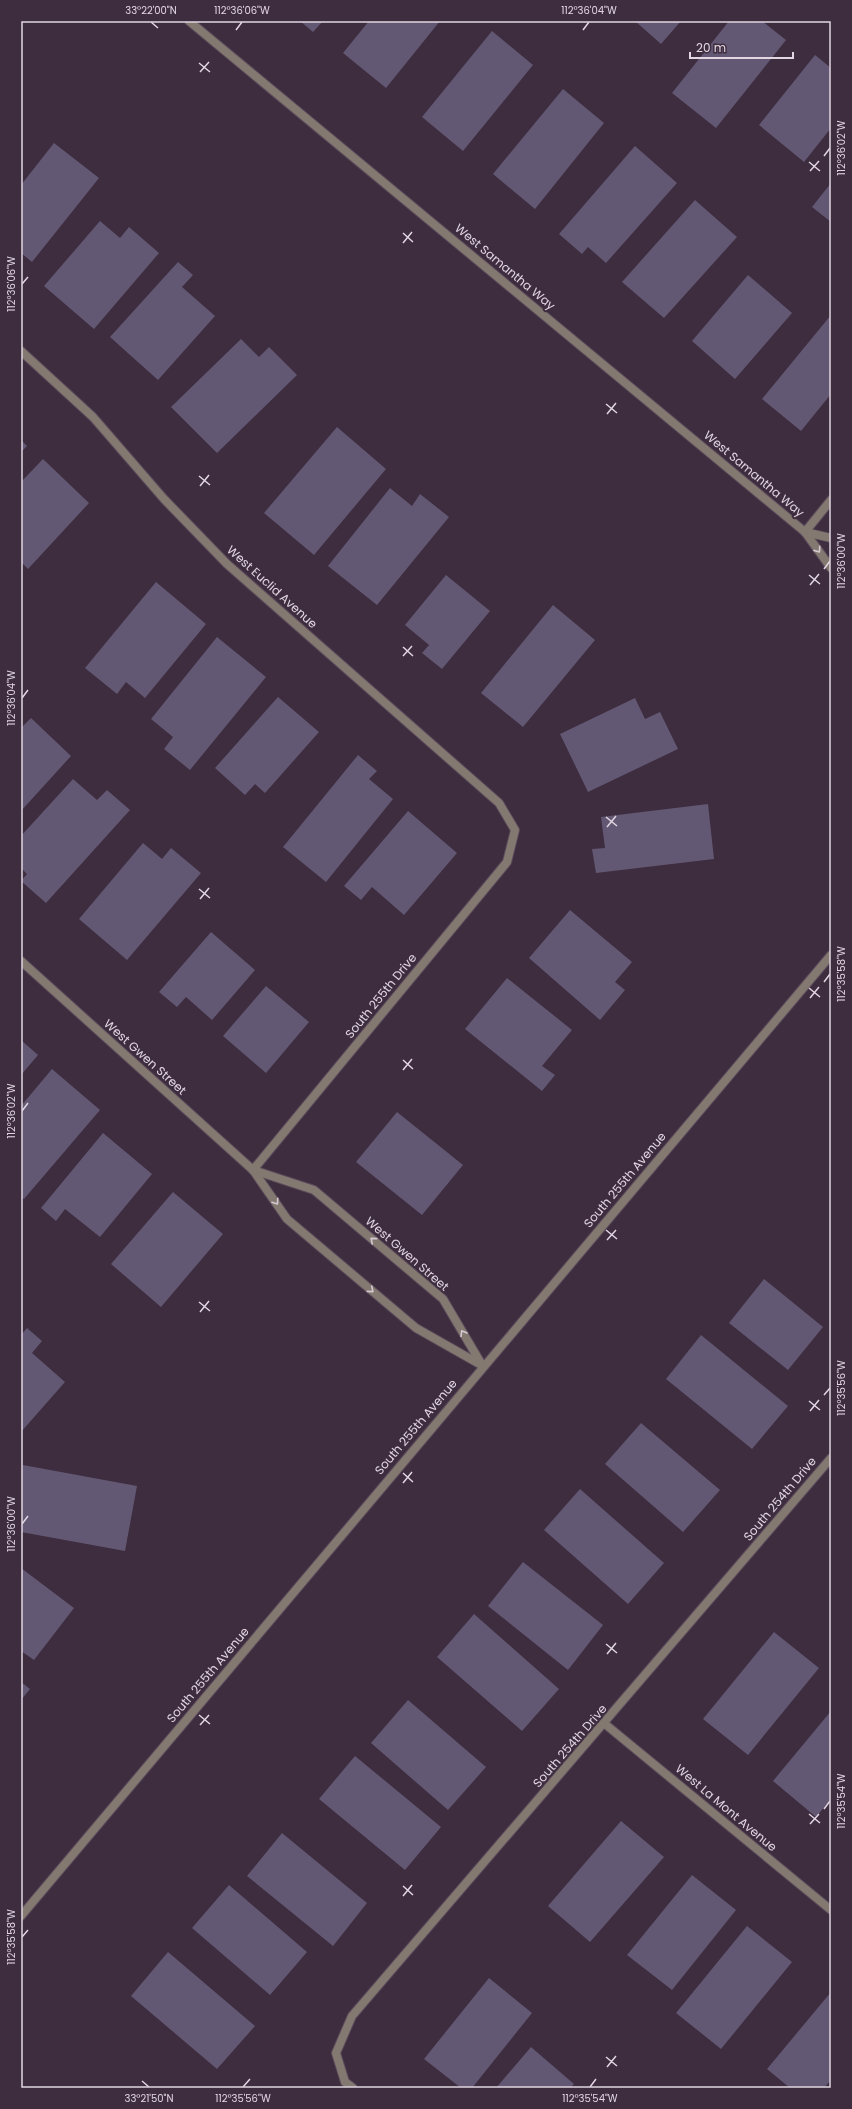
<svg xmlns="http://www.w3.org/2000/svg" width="852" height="2109" viewBox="0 0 852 2109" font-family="Poppins,sans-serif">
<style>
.building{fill:#625873}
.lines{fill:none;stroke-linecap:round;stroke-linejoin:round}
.minor-casing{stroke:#5c4b5c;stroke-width:10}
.minor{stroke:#837970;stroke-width:8}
.oneway{stroke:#d4c8d1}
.ticks{fill:none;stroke:#e2d6e2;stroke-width:1.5}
.labels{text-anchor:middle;stroke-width:4;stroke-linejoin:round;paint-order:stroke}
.street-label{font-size:12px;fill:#e2d6e2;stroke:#3e2c3f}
.neatline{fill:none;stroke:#e2d6e2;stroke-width:1.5}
.ticks-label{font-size:10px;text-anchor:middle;fill:#e2d6e2}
</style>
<rect width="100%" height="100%" fill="#3e2c3f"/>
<!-- building -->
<g class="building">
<polygon points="300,21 323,21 313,32"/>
<polygon points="369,21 440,21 386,88 343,53"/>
<polygon points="635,21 681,21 661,44"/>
<polygon points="729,21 762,21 786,40 716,128 672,93"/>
<polygon points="492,31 533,65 463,151 422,117"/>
<polygon points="815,55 831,68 831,128 804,162 759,125"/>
<polygon points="563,89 604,123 535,209 493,174"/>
<polygon points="54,143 99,178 32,262 21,253 21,185"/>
<polygon points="635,146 677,183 606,263 588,247 582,254 559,234"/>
<polygon points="831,183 831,222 812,207"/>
<polygon points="695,200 737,237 664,318 622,282"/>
<polygon points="100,221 120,238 129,227 159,253 94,329 44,286"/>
<polygon points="178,262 193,275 182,287 215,316 158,380 110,337"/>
<polygon points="748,275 792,313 735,379 692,341"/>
<polygon points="831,315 831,394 801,431 762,399"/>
<polygon points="241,339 259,357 269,347 297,375 217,453 171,407"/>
<polygon points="337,427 386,469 314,555 264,513"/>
<polygon points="21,440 27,446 21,452"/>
<polygon points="43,459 89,503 28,569 21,562 21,482"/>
<polygon points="390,488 412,506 420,494 449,517 377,605 328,566"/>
<polygon points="446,575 490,611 442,669 422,653 429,645 405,625"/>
<polygon points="156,582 206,624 145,698 126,682 117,694 85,668"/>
<polygon points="553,605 595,640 523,727 481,693"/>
<polygon points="217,637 266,677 190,770 164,749 173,737 151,719"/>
<polygon points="278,697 319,732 265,793 255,784 245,795 215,768"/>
<polygon points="635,698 645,719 660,712 678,749 588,792 560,734"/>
<polygon points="31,718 71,756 21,811 21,728"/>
<polygon points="358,755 377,771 369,779 393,799 326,882 283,847"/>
<polygon points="73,779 97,800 107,790 130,810 46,903 21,881 27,874 21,868 21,836"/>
<polygon points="708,804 714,859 596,873 592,849 605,848 601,817"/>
<polygon points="408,811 457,853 404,915 372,887 361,900 344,886"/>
<polygon points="143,843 162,859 171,848 201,873 127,960 79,919"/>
<polygon points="570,910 632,962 615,982 625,990 600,1020 529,958"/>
<polygon points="211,932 255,970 212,1020 186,997 177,1007 159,992"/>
<polygon points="507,978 572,1030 542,1066 555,1075 542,1091 465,1029"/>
<polygon points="266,986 309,1022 266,1073 223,1036"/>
<polygon points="21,1040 38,1055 21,1075"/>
<polygon points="52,1069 100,1110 24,1199 21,1197 21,1106"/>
<polygon points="397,1112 463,1165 422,1215 356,1162"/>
<polygon points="103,1133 152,1174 100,1237 65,1209 56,1221 41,1208"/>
<polygon points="173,1192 223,1234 161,1307 111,1264"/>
<polygon points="764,1279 823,1327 788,1370 729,1323"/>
<polygon points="27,1328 42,1341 32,1353 65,1382 21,1432 21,1335"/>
<polygon points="701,1335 788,1406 752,1449 666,1379"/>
<polygon points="641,1423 720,1490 683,1532 605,1464"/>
<polygon points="23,1465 137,1486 125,1551 21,1532 21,1479"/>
<polygon points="580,1489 664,1563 628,1604 544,1530"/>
<polygon points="523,1562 603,1625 568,1670 488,1606"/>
<polygon points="21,1568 74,1608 34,1660 21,1651"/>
<polygon points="474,1614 559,1689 522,1731 437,1657"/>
<polygon points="774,1632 819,1668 748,1755 703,1719"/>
<polygon points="21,1682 30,1689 21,1700"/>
<polygon points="408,1700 486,1767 448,1810 371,1743"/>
<polygon points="831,1711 831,1799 816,1817 773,1781"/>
<polygon points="355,1756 441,1827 405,1870 319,1799"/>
<polygon points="621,1821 664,1857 590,1942 548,1906"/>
<polygon points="282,1833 367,1903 333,1946 247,1876"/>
<polygon points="692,1875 736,1910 672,1990 627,1955"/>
<polygon points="229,1885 307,1952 270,1995 192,1928"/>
<polygon points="747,1926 792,1962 721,2049 676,2013"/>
<polygon points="168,1952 255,2026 217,2069 131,1996"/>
<polygon points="489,1978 532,2013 472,2088 461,2088 424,2059"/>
<polygon points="831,1992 831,2080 824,2088 790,2088 767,2069"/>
<polygon points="531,2047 574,2084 570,2088 496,2088"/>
</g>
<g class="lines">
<!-- minor casing -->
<g class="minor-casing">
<g id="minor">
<polyline points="189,21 805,532 831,568"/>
<polyline points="21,351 93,417 164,499 227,564 499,803 515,830 507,862 253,1170"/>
<polyline points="805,532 831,500"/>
<polyline points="805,532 831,538"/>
<polyline points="21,961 253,1170 287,1219 416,1328 483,1366"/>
<polyline points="253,1170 314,1190 443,1299 482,1365"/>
<polyline points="605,1724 831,1910"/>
<polyline points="21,1916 831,955"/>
<polyline points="353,2088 345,2082 336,2053 352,2016 831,1458"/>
</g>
</g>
<!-- minor -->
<use href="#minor" class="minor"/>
</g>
<!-- one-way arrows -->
<defs><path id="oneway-chevron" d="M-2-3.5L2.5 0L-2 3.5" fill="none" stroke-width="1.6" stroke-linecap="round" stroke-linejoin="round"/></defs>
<g class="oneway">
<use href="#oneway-chevron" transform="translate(818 550) rotate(55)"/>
<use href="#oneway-chevron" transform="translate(276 1202) rotate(56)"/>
<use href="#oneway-chevron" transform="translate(373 1240) rotate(-140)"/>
<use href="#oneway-chevron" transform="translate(371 1290) rotate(40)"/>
<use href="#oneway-chevron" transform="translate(463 1333) rotate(-121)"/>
</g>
<!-- ticks -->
<path class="ticks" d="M151 22 158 28M236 30 242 22M583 30 589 22M199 63 210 72M200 72 209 62M824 156 830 148M809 162 820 171M810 171 819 161M403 233 413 242M403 243 412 232M22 284 28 277M606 404 617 413M607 414 616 403M199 476 210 485M200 486 209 475M824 569 830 561M809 575 820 584M810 585 819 574M403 647 413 656M403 656 412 646M22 698 28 690M606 817 617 826M607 827 616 816M199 889 210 898M200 899 209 888M824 982 830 974M809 988 820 997M810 998 819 987M403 1060 413 1069M403 1070 412 1059M22 1111 28 1103M606 1230 617 1239M607 1240 616 1230M199 1302 210 1311M200 1312 209 1301M824 1395 830 1388M809 1401 820 1410M810 1411 819 1400M403 1473 413 1482M403 1483 412 1472M22 1524 28 1516M606 1644 617 1653M607 1654 616 1643M199 1715 210 1724M200 1725 209 1715M824 1809 830 1801M809 1814 820 1823M810 1824 819 1814M403 1886 413 1895M403 1896 412 1885M22 1937 28 1930M606 2057 617 2066M607 2067 616 2056M142 2081 149 2087M243 2087 250 2079M590 2087 596 2079"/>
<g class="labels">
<!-- street labels -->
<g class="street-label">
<text transform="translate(505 267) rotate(40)" y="4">West Samantha Way</text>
<text transform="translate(754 474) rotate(40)" y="4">West Samantha Way</text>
<text transform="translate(272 587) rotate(42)" y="4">West Euclid Avenue</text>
<text transform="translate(381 996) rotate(-51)" y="4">South 255th Drive</text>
<text transform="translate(145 1057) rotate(42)" y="4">West Gwen Street</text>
<text transform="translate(625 1180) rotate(-50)" y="4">South 255th Avenue</text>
<text transform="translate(407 1254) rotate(41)" y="4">West Gwen Street</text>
<text transform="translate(416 1427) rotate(-50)" y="4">South 255th Avenue</text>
<text transform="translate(780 1499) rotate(-50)" y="4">South 254th Drive</text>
<text transform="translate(208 1675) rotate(-50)" y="4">South 255th Avenue</text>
<text transform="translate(570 1746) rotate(-49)" y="4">South 254th Drive</text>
<text transform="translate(726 1808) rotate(40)" y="4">West La Mont Avenue</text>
</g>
</g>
<!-- border -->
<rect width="852" height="2109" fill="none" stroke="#3e2c3f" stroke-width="44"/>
<!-- scale -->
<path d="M690 52v6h103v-6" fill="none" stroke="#e2d6e2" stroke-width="2"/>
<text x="696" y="52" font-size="12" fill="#e2d6e2" stroke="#3e2c3f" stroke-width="3" paint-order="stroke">20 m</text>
<rect x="22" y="22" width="808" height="2065" class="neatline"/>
<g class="ticks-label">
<text x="151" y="14">33°22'00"N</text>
<text x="242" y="14">112°36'06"W</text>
<text x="589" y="14">112°36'04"W</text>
<text transform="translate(841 148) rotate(-90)" y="4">112°36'02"W</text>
<text transform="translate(11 284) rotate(-90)" y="4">112°36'06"W</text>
<text transform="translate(841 561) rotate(-90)" y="4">112°36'00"W</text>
<text transform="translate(11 698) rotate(-90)" y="4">112°36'04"W</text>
<text transform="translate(841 974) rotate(-90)" y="4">112°35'58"W</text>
<text transform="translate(11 1111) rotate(-90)" y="4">112°36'02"W</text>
<text transform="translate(841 1388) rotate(-90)" y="4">112°35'56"W</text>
<text transform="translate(11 1524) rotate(-90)" y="4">112°36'00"W</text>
<text transform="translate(841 1801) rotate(-90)" y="4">112°35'54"W</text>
<text transform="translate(11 1937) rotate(-90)" y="4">112°35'58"W</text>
<text x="149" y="2102">33°21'50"N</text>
<text x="243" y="2102">112°35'56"W</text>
<text x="590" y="2102">112°35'54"W</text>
</g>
</svg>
